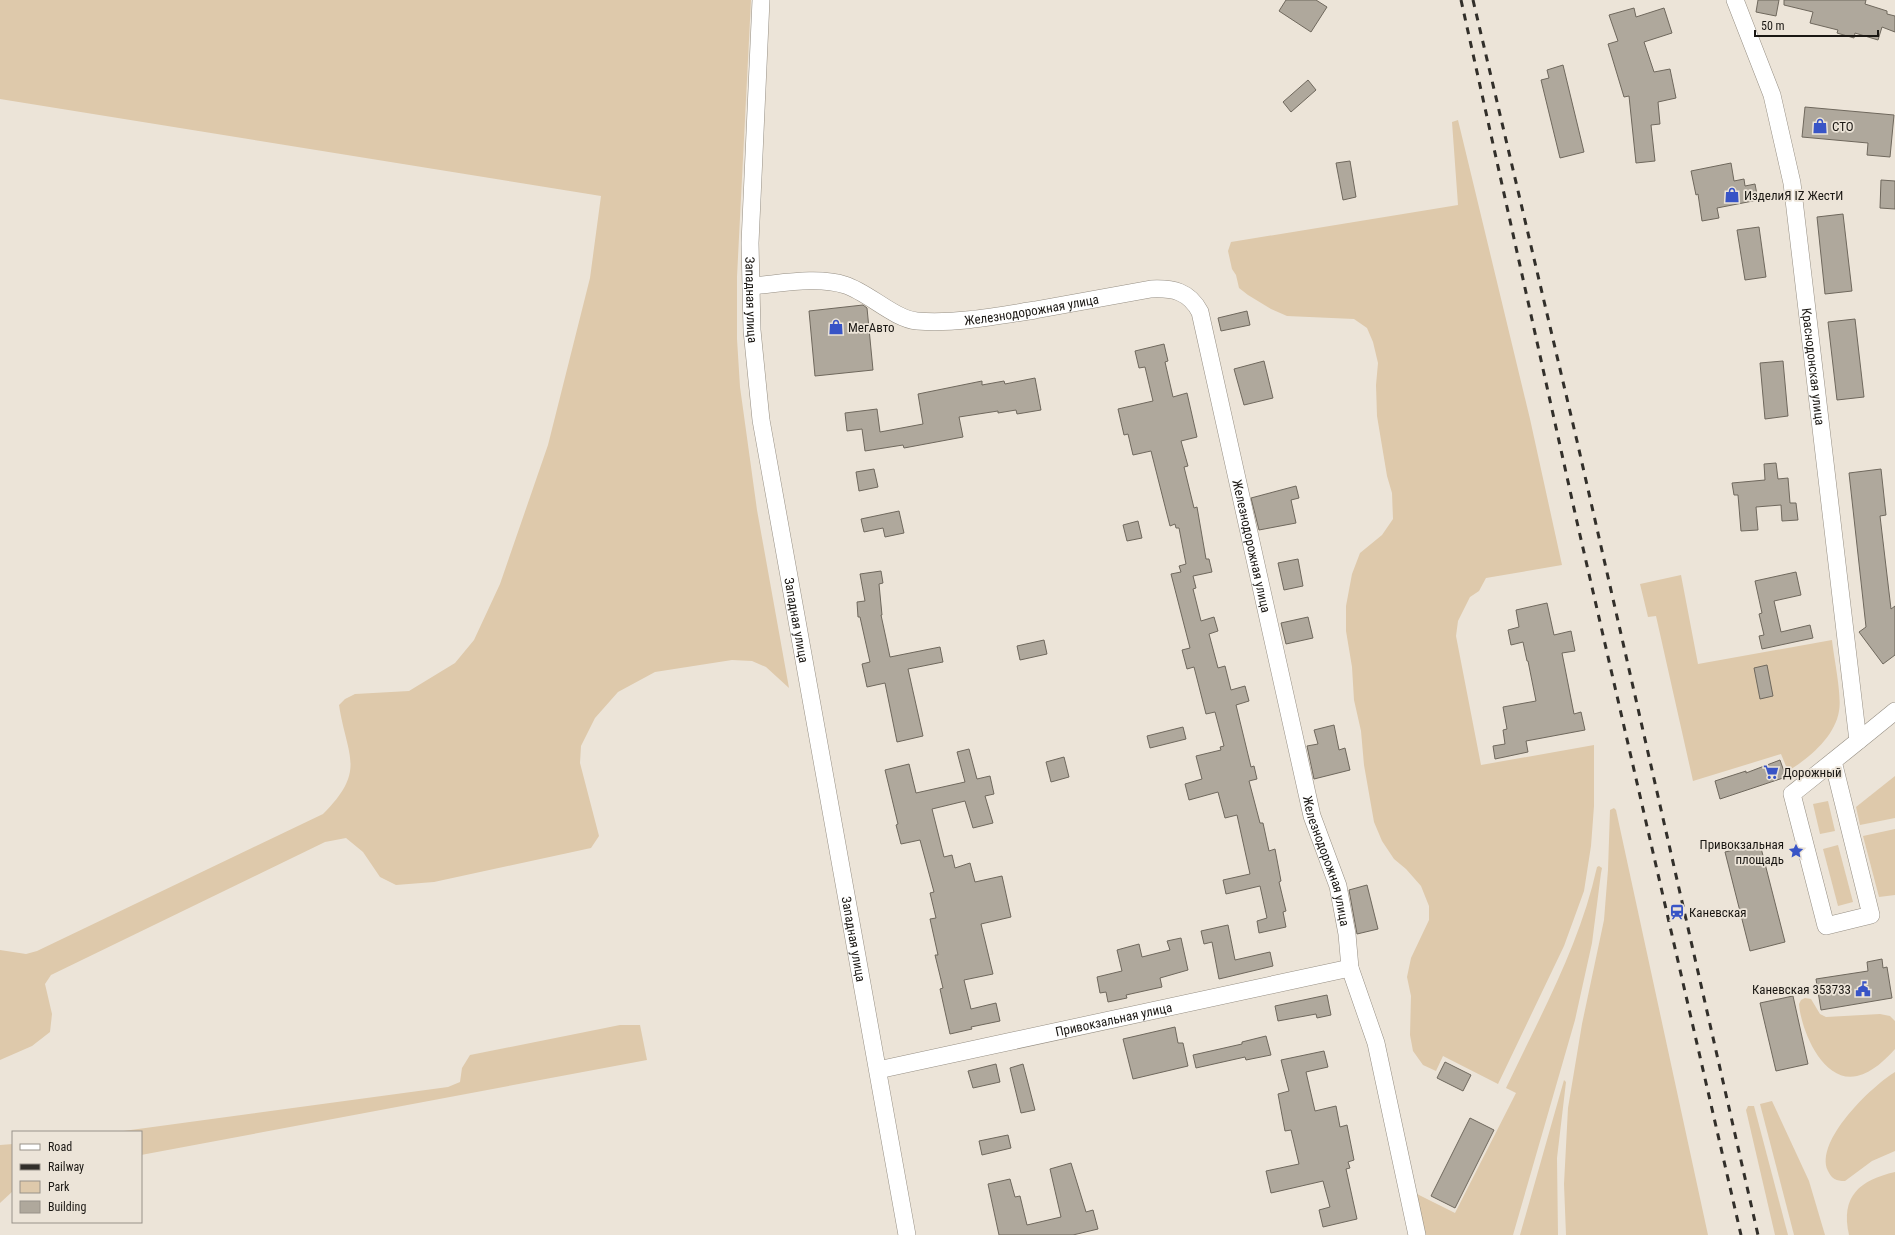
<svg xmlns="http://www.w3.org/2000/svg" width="1895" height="1235" viewBox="0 0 1895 1235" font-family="'Roboto Condensed',sans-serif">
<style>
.green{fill:#dec9ab}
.building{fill:#afa89c;stroke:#6f685d}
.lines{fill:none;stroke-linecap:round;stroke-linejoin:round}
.street-casing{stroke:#968f84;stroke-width:18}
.street{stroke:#fff;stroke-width:17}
.rail{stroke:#322f2a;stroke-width:3;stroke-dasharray:7 7;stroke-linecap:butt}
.labels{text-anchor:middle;stroke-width:3.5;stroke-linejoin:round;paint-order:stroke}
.poi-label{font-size:13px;fill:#1a1713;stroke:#ece4d8;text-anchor:start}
.street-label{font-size:13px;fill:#1a1713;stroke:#ece4d8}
</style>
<rect width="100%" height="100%" fill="#ece4d8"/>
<!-- green -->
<g class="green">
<path d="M0 0H751L737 277V339L740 387 757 510 789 688 766 667 752 661 732 660 655 672 618 692 595 718 581 746 580 763 599 836 591 848 434 882 396 885 380 877 363 852 346 838 325 842 51 975 45 984 52 1014 50 1032 32 1046 0 1060V950L26 954 37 951 323 814C367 770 347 757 339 705L345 699 355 694 409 691 455 663 474 640 500 584 548 445 590 278 601 196 0 99Z"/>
<polygon points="1458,120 1530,419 1562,565 1486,578 1479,591 1470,597 1458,621 1456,636 1481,765 1594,745 1594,806 1591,846 1584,891 1564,946 1498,1084 1443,1056 1436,1071 1423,1065 1413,1051 1410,1035 1411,996 1407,977 1411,958 1429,920 1429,906 1421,886 1406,869 1394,859 1382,841 1374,822 1364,765 1361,731 1354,700 1352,667 1346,631 1346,606 1352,574 1360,553 1382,535 1393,519 1392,493 1387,476 1377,416 1376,385 1378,363 1373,342 1367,328 1354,319 1287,316 1271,309 1248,295 1239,288 1236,275 1232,269 1228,251 1231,242 1458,205 1452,122"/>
<path d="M1681 575 1698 664 1832 640C1834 659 1842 695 1839 711 1835 737 1808 759 1788 771L1781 754 1693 781 1656 616 1648 617 1640 584Z"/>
<polygon points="1895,776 1895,818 1860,825 1856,807"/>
<polygon points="1828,801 1835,831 1820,834 1813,804"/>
<polygon points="1614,808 1616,810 1708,1235 1566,1235 1564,1184 1568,1108 1582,1024 1604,920 1608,870 1610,810"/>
<polygon points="1895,829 1895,895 1879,897 1863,836"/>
<polygon points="1838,845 1853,902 1838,906 1823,849"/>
<path d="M1599 866 1602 868 1601 873 1592 943 1575 1020 1513 1235H1424L1415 1193 1455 1213 1516 1093 1506 1088C1540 1016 1580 945 1597 867Z"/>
<path d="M1805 998 1811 999 1820 1014 1826 1017 1880 1014 1890 1016 1895 1021V1049C1885 1060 1873 1072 1857 1076 1823 1084 1801 1030 1799 1004L1801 1000Z"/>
<polygon points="620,1025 640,1025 647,1060 141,1155 141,1132 116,1132 448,1087 460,1082 462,1068 470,1055"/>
<path d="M1895 1072V1151L1872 1161 1845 1181C1836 1181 1832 1179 1828 1171 1814 1141 1872 1086 1895 1072Z"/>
<polygon points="1564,1080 1566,1082 1557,1158 1558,1235 1520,1235"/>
<polygon points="1772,1101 1809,1181 1825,1235 1794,1235 1760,1104"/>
<polygon points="1748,1106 1754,1106 1788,1235 1775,1235 1746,1110"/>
<polygon points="13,1144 13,1191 0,1203 0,1145"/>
<path d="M1895 1172V1235H1849C1840 1196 1860 1180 1895 1172Z"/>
</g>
<!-- building -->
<g class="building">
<polygon points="1286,0 1316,0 1327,7 1311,32 1279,11"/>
<polygon points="1758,0 1779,0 1776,16 1756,12"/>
<polygon points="1784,0 1866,0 1865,4 1887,11 1887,14 1895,16 1895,32 1882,27 1878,40 1855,33 1854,38 1837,33 1838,30 1810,23 1813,12 1784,5"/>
<polygon points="1634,8 1636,17 1664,8 1672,33 1644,42 1654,72 1670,69 1676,98 1658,102 1660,124 1651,125 1655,161 1636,163 1629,96 1624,97 1608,44 1618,41 1609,15"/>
<polygon points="1563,65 1584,152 1560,158 1541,80 1549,78 1547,70"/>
<polygon points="1308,80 1316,90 1291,112 1283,102"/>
<polygon points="1805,107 1894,115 1890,157 1867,155 1868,143 1802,137"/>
<polygon points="1350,161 1356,197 1343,200 1336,163"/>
<polygon points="1731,163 1734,181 1744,179 1745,186 1755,184 1758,200 1717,208 1719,218 1702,221 1698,194 1696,195 1691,171"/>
<polygon points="1881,180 1895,181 1895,209 1880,208"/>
<polygon points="1843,214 1852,291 1825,294 1817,217"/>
<polygon points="1759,227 1766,277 1745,280 1737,230"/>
<polygon points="863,305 867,308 873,370 815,376 809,311"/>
<polygon points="1247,311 1250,325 1221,331 1218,318"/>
<polygon points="1855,319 1864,397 1837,400 1828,322"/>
<polygon points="1164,344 1168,361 1165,362 1173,397 1187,393 1197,437 1181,441 1188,466 1184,467 1194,508 1197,507 1206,559 1209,559 1212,572 1193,576 1196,588 1193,589 1201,621 1214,617 1218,631 1209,634 1218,668 1225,666 1231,690 1245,686 1249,701 1236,705 1251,767 1254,766 1257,779 1249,781 1260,823 1263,823 1269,851 1275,849 1281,881 1279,882 1286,911 1283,912 1286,927 1259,933 1257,921 1267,918 1260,886 1226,894 1223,880 1250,874 1237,815 1225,818 1218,792 1189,800 1185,784 1202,779 1196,756 1221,750 1220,747 1224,746 1215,712 1206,714 1194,667 1187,669 1182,650 1190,648 1171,574 1181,572 1179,566 1186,564 1179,528 1176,528 1175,524 1170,526 1151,451 1133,455 1128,434 1124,435 1118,409 1153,401 1145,367 1139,368 1135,351"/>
<polygon points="1264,361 1273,398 1244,405 1234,369"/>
<polygon points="1783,361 1788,416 1765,419 1760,363"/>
<polygon points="1035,378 1041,410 1017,414 1016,410 998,413 998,411 959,417 963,437 904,448 903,445 865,451 862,429 847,431 845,413 877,409 880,432 923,424 918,394 982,381 982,385 1004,381 1005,384"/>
<polygon points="1776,463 1778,479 1788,478 1790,503 1796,503 1798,520 1782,521 1781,505 1756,507 1758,530 1741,531 1738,495 1734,495 1732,483 1765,480 1764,464"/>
<polygon points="874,469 878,487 859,491 856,472"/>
<polygon points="1881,469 1886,515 1880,516 1891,609 1895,606 1895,655 1883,664 1859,632 1866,627 1849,473"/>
<polygon points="1296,486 1299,498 1291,500 1296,523 1259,530 1251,498"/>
<polygon points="899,511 904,533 885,537 883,528 864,532 861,519"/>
<polygon points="1138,521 1142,538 1127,541 1123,525"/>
<polygon points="1298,559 1303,586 1284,590 1278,563"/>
<polygon points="881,571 883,583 879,584 882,615 881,615 890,657 940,647 943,662 908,669 923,736 897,742 885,683 867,687 862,664 870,662 860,617 858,617 857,602 865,601 860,574"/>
<polygon points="1796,572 1801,595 1774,601 1781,632 1810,625 1813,638 1762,649 1759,636 1764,635 1759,614 1762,613 1755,581"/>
<polygon points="1547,603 1554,635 1571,631 1575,651 1562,653 1574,714 1581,712 1585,730 1526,741 1528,752 1495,759 1493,746 1505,744 1503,730 1507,729 1503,707 1536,701 1528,661 1527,661 1523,642 1511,645 1508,630 1519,627 1516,610"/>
<polygon points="1308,617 1313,638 1286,644 1281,623"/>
<polygon points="1044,640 1047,654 1020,660 1017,646"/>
<polygon points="1767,665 1773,696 1760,699 1754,668"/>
<polygon points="1334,725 1339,750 1345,748 1350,770 1314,779 1307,746 1318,744 1314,730"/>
<polygon points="1183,727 1186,739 1150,748 1147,736"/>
<polygon points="969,749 977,779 990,776 994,794 985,796 993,823 973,828 965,801 932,809 944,857 952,855 955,868 970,863 975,882 1002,876 1011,917 981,924 993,974 964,980 971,1009 996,1003 1000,1021 971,1027 972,1029 950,1034 940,989 943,988 935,955 938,955 930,919 936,918 930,893 934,892 920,840 901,844 896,825 898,824 885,770 909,764 916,793 965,782 957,752"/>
<polygon points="1064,757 1069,777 1051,782 1046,762"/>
<polygon points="1780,760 1786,777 1720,799 1715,781 1746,771 1746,773"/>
<polygon points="1760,844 1785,942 1750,951 1725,852"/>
<polygon points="1367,885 1378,929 1357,934 1349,890"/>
<polygon points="1228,925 1235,960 1270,952 1273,966 1219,979 1212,942 1204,944 1201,931"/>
<polygon points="1181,938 1188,970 1160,978 1162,987 1126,995 1127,998 1108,1002 1106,992 1100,993 1097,977 1122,971 1117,950 1139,944 1142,957 1170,950 1167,941"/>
<polygon points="1882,959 1883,968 1887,967 1892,998 1821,1010 1816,979 1868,971 1867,962"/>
<polygon points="1327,995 1331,1015 1317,1018 1316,1014 1278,1021 1275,1006"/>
<polygon points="1793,996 1808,1064 1776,1071 1760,1003"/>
<polygon points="1175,1027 1178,1043 1183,1043 1188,1066 1133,1079 1123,1039"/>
<polygon points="1266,1036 1271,1055 1246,1060 1245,1057 1196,1068 1193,1055 1242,1044 1242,1042"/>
<polygon points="1324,1051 1328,1067 1306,1072 1315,1111 1336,1106 1340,1127 1347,1125 1354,1160 1348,1162 1350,1168 1346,1169 1357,1219 1323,1227 1319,1210 1330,1207 1323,1181 1271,1193 1266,1171 1299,1164 1291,1130 1285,1131 1278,1094 1289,1091 1281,1060"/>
<polygon points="1445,1062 1471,1075 1463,1091 1437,1078"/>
<polygon points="996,1064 1000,1082 973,1088 968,1071"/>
<polygon points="1023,1064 1035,1110 1021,1113 1010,1068"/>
<polygon points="1470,1118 1494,1130 1455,1208 1431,1196"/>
<polygon points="1008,1135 1011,1148 982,1155 979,1141"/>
<polygon points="1071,1163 1086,1212 1093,1210 1098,1229 1073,1235 999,1235 988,1184 1010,1179 1015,1197 1020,1196 1027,1225 1061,1217 1050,1169"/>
</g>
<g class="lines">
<!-- street casing -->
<g class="street-casing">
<g id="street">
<path id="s1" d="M761 0 750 243 752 330 761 420 907 1235"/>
<path id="s2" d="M1735 0 1772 95 1792 183 1858 741"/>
<path id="s3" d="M751 286C779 284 817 276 845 285 868 292 894 319 917 321 956 324 997 316 1035 310 1074 303 1112 296 1151 289 1173 288 1189 291 1200 312L1312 816 1338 886 1347 934 1350 968 1376 1043 1417 1235"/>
<path d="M1833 761 1871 915 1826 926 1792 794C1827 766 1861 739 1895 711"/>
<path id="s4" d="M878 1070 1350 968"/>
</g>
</g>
<!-- street -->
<use href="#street" class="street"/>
<!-- rail -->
<g class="rail">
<polyline points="1461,0 1577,522 1741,1235"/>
<polyline points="1473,0 1577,441 1758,1235"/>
</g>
</g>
<!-- icons -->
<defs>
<g id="shop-bare" transform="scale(1.2)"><path d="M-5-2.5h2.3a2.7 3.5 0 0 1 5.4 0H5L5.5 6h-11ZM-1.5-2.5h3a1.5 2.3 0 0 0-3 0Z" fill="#3854c6" stroke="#ece4d8" stroke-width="2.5" paint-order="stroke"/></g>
<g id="supermarket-bare" transform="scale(1.2)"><path d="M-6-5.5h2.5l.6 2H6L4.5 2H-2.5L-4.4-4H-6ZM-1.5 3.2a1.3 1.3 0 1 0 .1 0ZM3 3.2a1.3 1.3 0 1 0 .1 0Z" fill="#3854c6" stroke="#ece4d8" stroke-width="2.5" paint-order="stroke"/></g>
<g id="sight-bare" transform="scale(1.2)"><path d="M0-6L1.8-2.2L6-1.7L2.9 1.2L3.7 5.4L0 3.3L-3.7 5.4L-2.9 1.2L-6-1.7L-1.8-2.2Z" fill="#3854c6" stroke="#ece4d8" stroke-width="2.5" paint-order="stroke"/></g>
<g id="station-bare" transform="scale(1.2)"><path d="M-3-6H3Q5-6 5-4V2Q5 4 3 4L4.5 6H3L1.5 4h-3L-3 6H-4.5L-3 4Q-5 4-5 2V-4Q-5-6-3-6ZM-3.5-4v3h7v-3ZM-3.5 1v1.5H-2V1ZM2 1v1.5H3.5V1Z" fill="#3854c6" stroke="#ece4d8" stroke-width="2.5" paint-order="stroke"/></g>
<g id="civic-bare" transform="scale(1.2)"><path d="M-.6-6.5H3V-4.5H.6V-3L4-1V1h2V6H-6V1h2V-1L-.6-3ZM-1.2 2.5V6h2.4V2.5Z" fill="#3854c6" stroke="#ece4d8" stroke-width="2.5" paint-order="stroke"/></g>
</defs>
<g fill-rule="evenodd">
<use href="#shop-bare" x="1820" y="126"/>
<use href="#shop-bare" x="1732" y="195"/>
<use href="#shop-bare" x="836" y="327"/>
<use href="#supermarket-bare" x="1771" y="772"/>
<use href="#sight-bare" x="1796" y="851"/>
<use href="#station-bare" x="1677" y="912"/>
<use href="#civic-bare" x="1863" y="989"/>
</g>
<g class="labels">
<!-- poi labels -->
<g class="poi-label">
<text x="1832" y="131">СТО</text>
<text x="1744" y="200">ИзделиЯ IZ ЖестИ</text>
<text x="848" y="332">МегАвто</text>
<text x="1783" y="777">Дорожный</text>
<text x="1784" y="849" text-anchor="end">Привокзальная<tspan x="1784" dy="15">площадь</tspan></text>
<text x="1689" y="917">Каневская</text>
<text x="1851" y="994" text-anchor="end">Каневская 353733</text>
</g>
<!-- street labels -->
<g class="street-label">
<text dy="5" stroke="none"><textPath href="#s1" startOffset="300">Западная улица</textPath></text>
<text dy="5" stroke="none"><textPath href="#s3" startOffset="291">Железнодорожная улица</textPath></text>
<text dy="5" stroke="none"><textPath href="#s2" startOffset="377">Краснодонская улица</textPath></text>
<text dy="5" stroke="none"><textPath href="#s3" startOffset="710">Железнодорожная улица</textPath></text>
<text dy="5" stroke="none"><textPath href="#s1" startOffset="624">Западная улица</textPath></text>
<text dy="5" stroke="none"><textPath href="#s3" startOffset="1034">Железнодорожная улица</textPath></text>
<text dy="5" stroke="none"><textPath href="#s1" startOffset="948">Западная улица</textPath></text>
<text dy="5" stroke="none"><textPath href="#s4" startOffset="241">Привокзальная улица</textPath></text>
</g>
</g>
<!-- legend -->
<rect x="12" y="1131" width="130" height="92" fill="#ece4d8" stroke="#989289"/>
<rect x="20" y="1144" width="20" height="6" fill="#ffffff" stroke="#989289"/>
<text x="48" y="1151" font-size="12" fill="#1a1713">Road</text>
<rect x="20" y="1164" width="20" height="6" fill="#322f2a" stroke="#989289"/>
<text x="48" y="1171" font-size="12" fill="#1a1713">Railway</text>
<rect x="20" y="1181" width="20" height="12" fill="#dec9ab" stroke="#989289"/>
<text x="48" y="1191" font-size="12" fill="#1a1713">Park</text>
<rect x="20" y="1201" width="20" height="12" fill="#afa89c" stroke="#989289"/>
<text x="48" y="1211" font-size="12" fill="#1a1713">Building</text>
<!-- scale -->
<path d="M1755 30v6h123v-6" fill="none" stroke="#1a1713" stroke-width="2"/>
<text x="1761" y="30" font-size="12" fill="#1a1713" stroke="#ece4d8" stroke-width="3" paint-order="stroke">50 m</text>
</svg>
